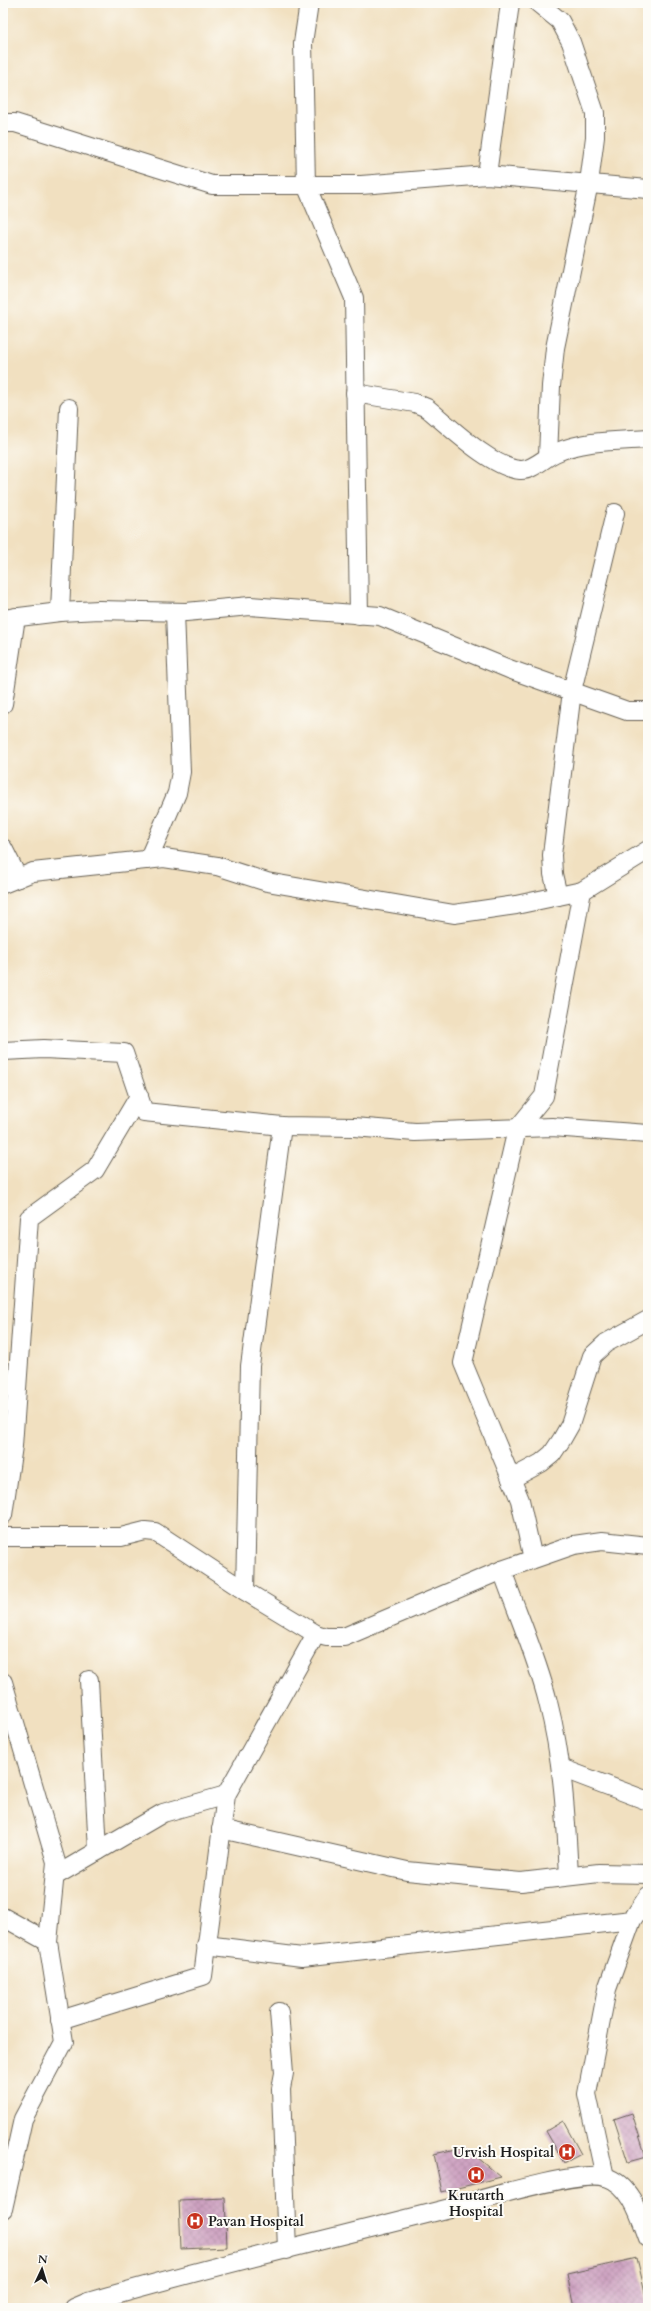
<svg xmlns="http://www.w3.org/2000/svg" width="651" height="2311" viewBox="0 0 651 2311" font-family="Cardo,serif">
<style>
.building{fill:url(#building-cross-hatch)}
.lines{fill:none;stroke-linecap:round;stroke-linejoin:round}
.street-casing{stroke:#676155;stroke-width:20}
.street{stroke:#fff;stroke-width:18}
.labels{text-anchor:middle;stroke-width:4;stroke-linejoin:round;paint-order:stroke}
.poi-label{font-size:14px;font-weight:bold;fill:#1c1c1c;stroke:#fdfcf7;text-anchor:end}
</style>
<defs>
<pattern id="building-cross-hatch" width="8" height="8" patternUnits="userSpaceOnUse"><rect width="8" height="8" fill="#cea2c1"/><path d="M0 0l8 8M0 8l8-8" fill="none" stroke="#b08ba5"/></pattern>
</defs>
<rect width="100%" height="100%" fill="#fdfcf7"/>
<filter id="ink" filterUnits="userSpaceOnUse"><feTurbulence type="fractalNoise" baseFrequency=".025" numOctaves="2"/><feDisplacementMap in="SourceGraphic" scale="8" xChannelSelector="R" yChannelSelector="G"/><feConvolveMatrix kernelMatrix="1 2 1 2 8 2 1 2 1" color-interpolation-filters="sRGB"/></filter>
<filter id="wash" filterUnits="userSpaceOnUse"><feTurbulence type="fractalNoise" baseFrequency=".012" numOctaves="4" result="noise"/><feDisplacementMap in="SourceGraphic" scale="16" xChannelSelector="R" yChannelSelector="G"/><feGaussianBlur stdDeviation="0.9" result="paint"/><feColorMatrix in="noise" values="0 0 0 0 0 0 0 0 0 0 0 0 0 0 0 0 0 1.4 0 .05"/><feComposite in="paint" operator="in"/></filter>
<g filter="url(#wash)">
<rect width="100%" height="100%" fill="#f1e0c0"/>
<g id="blocks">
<!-- building -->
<g class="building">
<polygon points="632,2113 646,2157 628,2162 614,2119"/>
<polygon points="563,2121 581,2154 564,2163 546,2131"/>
<polygon points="465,2147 501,2177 442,2192 434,2154"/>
<polygon points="225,2198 227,2247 181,2249 179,2200"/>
<polygon points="637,2258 648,2305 636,2308 574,2308 567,2274"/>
</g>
</g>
</g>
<g filter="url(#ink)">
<use href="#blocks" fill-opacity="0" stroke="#676155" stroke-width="1"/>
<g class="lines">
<!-- street casing -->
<g class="street-casing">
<g id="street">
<polyline points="309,3 303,43 306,185 354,298 359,615"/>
<polyline points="538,3 560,21 571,42 595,113 595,137 589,183 555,348 551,386 548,456"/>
<polyline points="3,123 15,123 212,185 361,185 487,175 648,189"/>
<polyline points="487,175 510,3"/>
<path d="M355 393 415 403 427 408C449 426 492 468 520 470 532 471 544 458 555 453 583 440 618 441 648 439"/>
<polyline points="60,612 69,408"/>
<polyline points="3,619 60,612 99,610 186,612 250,606 380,616 509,669 627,711 648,711"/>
<polyline points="3,704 16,617"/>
<polyline points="3,848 18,878"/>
<polyline points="148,860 177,793 181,772 175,612"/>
<polyline points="3,884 33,872 164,858 217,866 267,882 454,914 516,905 582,891 648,850"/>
<polyline points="558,896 553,874 552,855 572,691 615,513"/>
<polyline points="3,1051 44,1049 124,1053 144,1112 282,1126 354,1127 415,1132 552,1127 648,1134"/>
<polyline points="511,1479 541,1463 552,1454 562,1439 570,1425 592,1356 606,1343 648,1320"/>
<polyline points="3,1515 13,1446 29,1218 95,1170 139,1096"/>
<polyline points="3,1537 121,1537 145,1531 155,1532 245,1591 316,1634 326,1637 344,1637 502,1570 574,1545 602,1541 648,1546"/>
<polyline points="533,1559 520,1500 463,1363 517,1129 544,1096 582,891"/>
<path d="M502 1570C517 1613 537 1657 548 1702 563 1761 566 1816 569 1876"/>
<polyline points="245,1591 250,1366 282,1126"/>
<polyline points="89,1680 98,1851"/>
<polyline points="3,1682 56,1862 48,1942 64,2042 23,2119 3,2209"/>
<polyline points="561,1768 648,1801"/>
<polyline points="221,1829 407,1871 521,1882 599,1873 648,1874"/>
<polyline points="55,1876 163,1813 226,1795"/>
<polyline points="3,1917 48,1942"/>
<polyline points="206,1945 302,1957 632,1920"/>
<polyline points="279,2012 284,2073 281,2089 287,2250"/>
<polyline points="60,2020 203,1976 226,1795 316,1634"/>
<polyline points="605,2177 587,2094 607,1989 632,1920 648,1896"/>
<path d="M74 2308 88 2302C207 2267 329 2239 450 2208 480 2200 580 2169 606 2177 631 2185 640 2216 648 2238"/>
</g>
</g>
<!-- street -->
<use href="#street" class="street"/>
</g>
</g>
<!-- icons -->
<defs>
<g id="hospital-disc" transform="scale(0.9)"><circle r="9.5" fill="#c8321e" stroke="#fdfcf7"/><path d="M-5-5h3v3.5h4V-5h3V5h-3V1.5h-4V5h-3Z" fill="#fff"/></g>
</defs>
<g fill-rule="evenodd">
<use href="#hospital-disc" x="567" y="2152"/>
<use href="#hospital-disc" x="476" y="2175"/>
<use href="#hospital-disc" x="195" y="2221"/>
</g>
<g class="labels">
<!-- poi labels -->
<g class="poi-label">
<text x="554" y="2157">Urvish Hospital</text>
<text x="476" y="2200" text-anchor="middle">Krutarth<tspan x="476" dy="16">Hospital</tspan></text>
<text x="208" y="2226" text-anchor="start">Pavan Hospital</text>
</g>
</g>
<!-- margin -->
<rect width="651" height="2311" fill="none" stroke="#fdfcf7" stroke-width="16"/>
<!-- north arrow -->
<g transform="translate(42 2269) rotate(4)" stroke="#fdfcf7" stroke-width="3" paint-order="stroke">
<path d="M0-3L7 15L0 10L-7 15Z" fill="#1c1c1c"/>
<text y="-6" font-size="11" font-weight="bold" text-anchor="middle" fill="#1c1c1c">N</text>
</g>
</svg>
